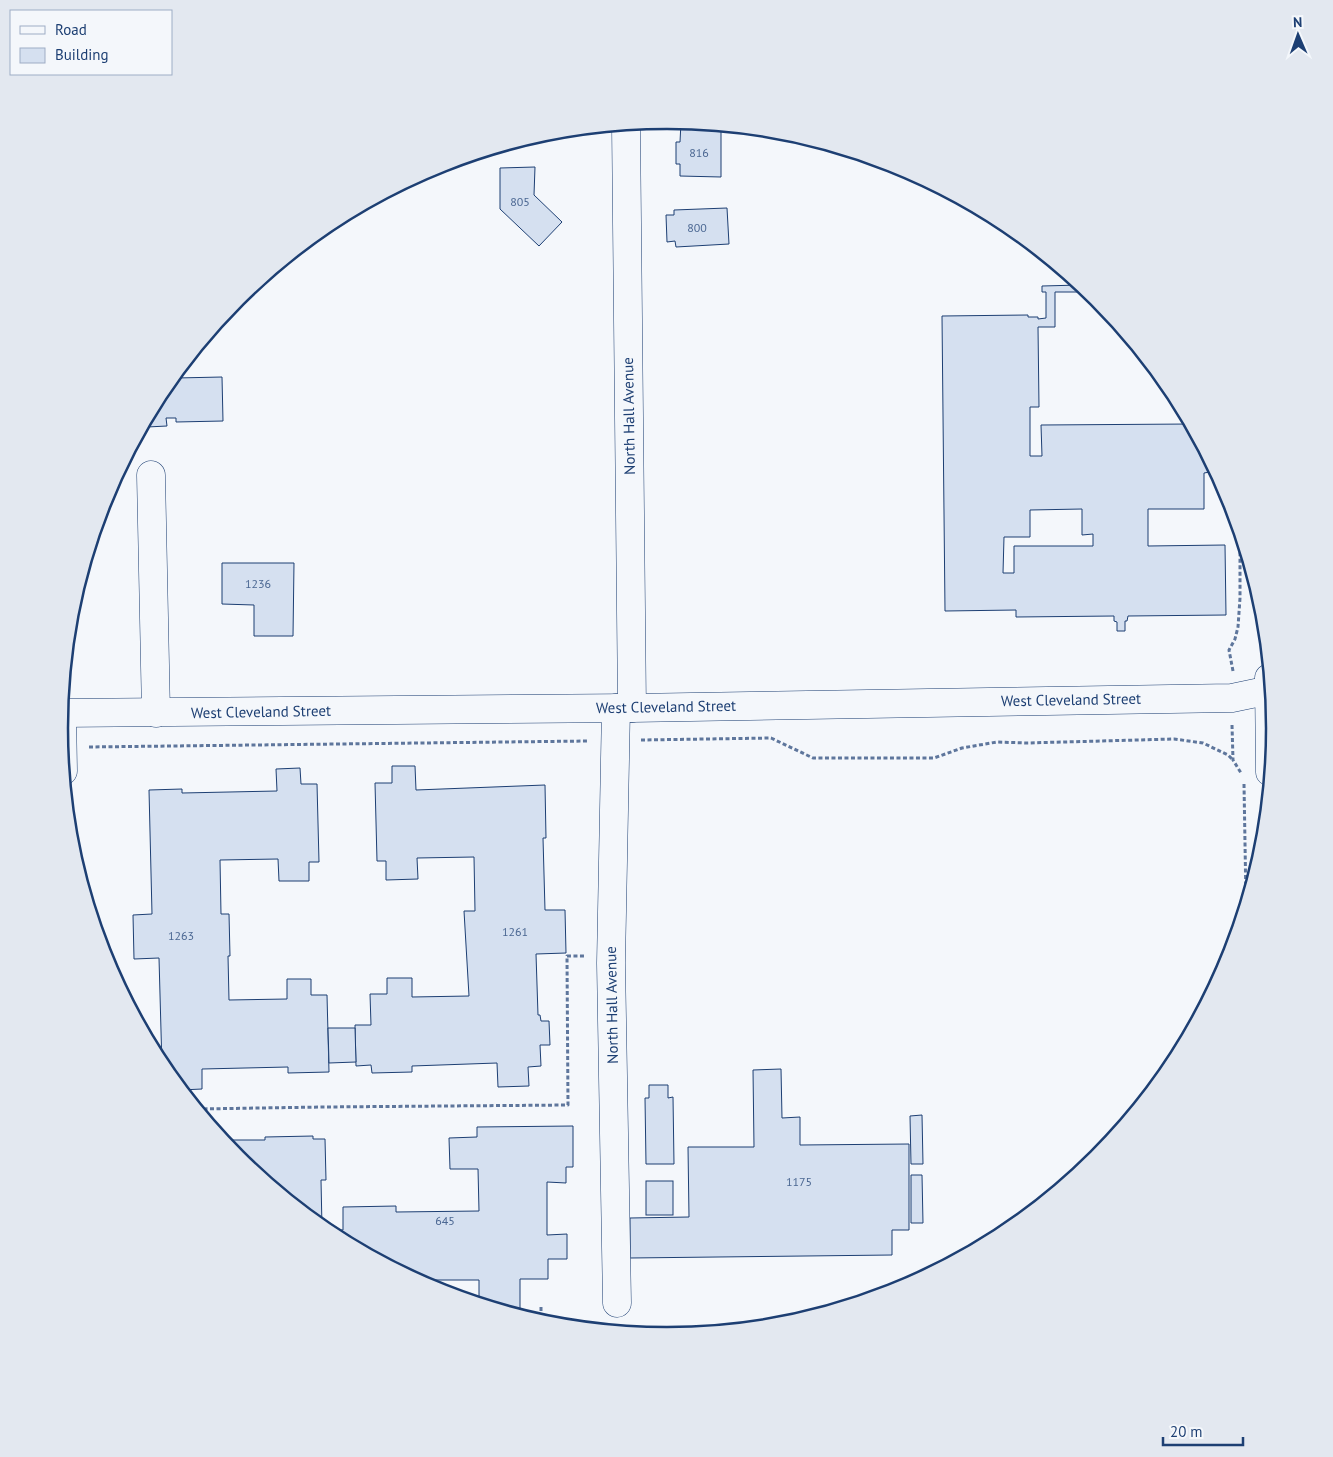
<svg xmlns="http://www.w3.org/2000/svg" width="1333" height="1457" viewBox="0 0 1333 1457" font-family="'PT Sans',sans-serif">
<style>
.building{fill:#d5e0f0;stroke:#1d3f73;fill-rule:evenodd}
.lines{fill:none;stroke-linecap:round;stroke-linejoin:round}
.minor-casing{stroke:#1d3f73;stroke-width:29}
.major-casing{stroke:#1d3f73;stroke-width:29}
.path{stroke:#5e769c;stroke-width:3;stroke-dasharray:4 2.5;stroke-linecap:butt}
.minor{stroke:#f4f7fb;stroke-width:28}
.major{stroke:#f4f7fb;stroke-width:28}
.labels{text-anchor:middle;stroke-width:4;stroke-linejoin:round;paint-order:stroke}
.number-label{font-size:12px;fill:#4b6792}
.street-label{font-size:15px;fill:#1d3f73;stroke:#f4f7fb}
.rim{fill:none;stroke:#1d3f73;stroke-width:2.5}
</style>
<rect width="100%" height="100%" fill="#f4f7fb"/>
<!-- building -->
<g class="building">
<polygon points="681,122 721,126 721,177 680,176 680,164 676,164 676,142 680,142"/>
<polygon points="535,167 534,195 562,222 539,246 500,209 500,168"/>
<polygon points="727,208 729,244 676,247 675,241 667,242 666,215 674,215 674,210"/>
<path d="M1080 285 1088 292H1055V327H1038L1039 407H1030V456H1042L1041 425 1190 424 1204 450V462H1210V472L1204 473V509H1148V546L1225 545 1226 615 1128 616 1127 621H1125V631H1117V622L1114 621V616L1016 617V610L945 611 942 316 1028 315V317H1038V319L1046 318V292H1042V286ZM1082 509V535L1093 534V546H1014V573H1003L1004 537H1030V510Z"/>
<polygon points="222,377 223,421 176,422 176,418 166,418 167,426 147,427 147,418 161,391 168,383 176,383 176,378"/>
<polygon points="222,563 294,563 293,636 254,636 254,605 222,604"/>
<polygon points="392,766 415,766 416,790 545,785 546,838 543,838 545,910 565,910 566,953 536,954 538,1015 540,1015 541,1021 549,1021 550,1045 540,1045 541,1066 528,1067 529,1086 498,1087 497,1063 412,1066 412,1072 372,1073 371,1065 356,1066 355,1025 371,1025 370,994 387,994 387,978 412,978 412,997 469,996 464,911 475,911 474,857 417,858 418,879 386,880 386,861 377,861 375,783 392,783"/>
<polygon points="300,768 301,784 317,784 319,862 309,862 309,881 279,881 278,859 220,860 221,914 229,914 230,956 228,956 229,1000 287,999 287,979 311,979 311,995 327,995 329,1072 288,1073 288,1067 202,1069 202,1089 181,1090 171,1078 171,1070 165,1070 162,1067 159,958 134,959 133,915 152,914 149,790 182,789 182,793 277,791 276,769"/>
<polygon points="328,1028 355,1028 356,1062 329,1063"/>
<polygon points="781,1069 782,1118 800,1117 800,1145 909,1144 909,1230 892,1230 892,1255 630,1258 630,1218 689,1217 688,1147 754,1147 753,1070"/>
<polygon points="649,1085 668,1085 668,1098 673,1097 674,1164 646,1164 645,1098 649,1098"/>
<polygon points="922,1115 923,1164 911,1164 910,1116"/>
<polygon points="573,1126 573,1167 566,1167 566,1183 547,1182 547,1235 567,1234 567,1259 548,1259 548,1279 520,1279 520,1316 479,1304 479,1280 416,1280 325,1230 343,1230 343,1207 396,1206 396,1212 479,1211 478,1169 450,1169 449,1138 477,1137 477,1127"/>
<polygon points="313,1136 313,1139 325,1139 326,1180 321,1180 322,1228 237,1158 222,1140 265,1140 265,1137"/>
<polygon points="911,1175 922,1175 923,1223 911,1223"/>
<rect x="646" y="1181" width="27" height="34"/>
</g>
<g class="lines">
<!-- minor casing -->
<g class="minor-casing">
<g id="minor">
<polyline points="626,125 632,708"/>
<polyline points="151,475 156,713"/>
<polyline points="616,708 611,963 617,1303"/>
<polyline points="60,713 632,708 1232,698 1270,690"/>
<polyline points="62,713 63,771"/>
</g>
</g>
<!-- major casing -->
<g class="major-casing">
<polyline id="major" points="1269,678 1270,772"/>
</g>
<!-- path -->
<g class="path">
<polyline points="1233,671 1229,650 1235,639 1238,627 1240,598 1240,534"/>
<polyline points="1232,725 1233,760 1241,773"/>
<polyline points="641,740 771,738 813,758 934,758 962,748 997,742 1027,743 1174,739 1203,743 1228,755 1233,760"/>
<polyline points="89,747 587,741"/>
<polyline points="1244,784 1246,902"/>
<polyline points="197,1109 323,1107 568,1105 567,956 585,956"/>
<polyline points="541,1307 541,1323"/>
</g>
<!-- minor -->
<use href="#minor" class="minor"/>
<!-- major -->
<use href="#major" class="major"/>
</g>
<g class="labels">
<!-- number labels -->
<g class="number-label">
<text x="699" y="157">816</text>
<text x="520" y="206">805</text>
<text x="697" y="232">800</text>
<text x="258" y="588">1236</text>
<text x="515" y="936">1261</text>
<text x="181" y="940">1263</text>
<text x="799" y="1186">1175</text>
<text x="445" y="1225">645</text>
</g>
<!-- street labels -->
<g class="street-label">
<text transform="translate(629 416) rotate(-91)" y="5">North Hall Avenue</text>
<text transform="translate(1071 700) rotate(-1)" y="5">West Cleveland Street</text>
<text transform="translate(666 707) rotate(-1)" y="5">West Cleveland Street</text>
<text transform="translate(261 712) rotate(-1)" y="5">West Cleveland Street</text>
<text transform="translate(612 1005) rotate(-91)" y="5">North Hall Avenue</text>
</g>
</g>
<!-- crop -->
<path d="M0 0H1333V1457H0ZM68 728a599 599 0 1 1 1198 0a599 599 0 1 1-1198 0Z" fill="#e3e8f0" fill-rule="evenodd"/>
<path class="rim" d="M68 728a599 599 0 1 1 1198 0a599 599 0 1 1-1198 0Z"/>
<!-- legend -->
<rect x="10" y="10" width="162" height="65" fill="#f4f7fb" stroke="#9eadc5"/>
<rect x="20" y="26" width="25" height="8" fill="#f4f7fb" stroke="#9eadc5"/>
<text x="55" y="35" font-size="15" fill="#1d3f73">Road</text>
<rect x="20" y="48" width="25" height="15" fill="#d5e0f0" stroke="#9eadc5"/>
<text x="55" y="60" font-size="15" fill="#1d3f73">Building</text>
<!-- north arrow -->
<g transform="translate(1298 35) rotate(358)" stroke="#f4f7fb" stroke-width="4" paint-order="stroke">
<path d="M0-4L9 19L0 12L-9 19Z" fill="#1d3f73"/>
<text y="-8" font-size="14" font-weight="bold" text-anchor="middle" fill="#1d3f73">N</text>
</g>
<!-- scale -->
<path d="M1163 1437v8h80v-8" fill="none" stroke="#1d3f73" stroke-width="2.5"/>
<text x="1170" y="1437" font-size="15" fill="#1d3f73" stroke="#f4f7fb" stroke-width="4" paint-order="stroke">20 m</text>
</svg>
